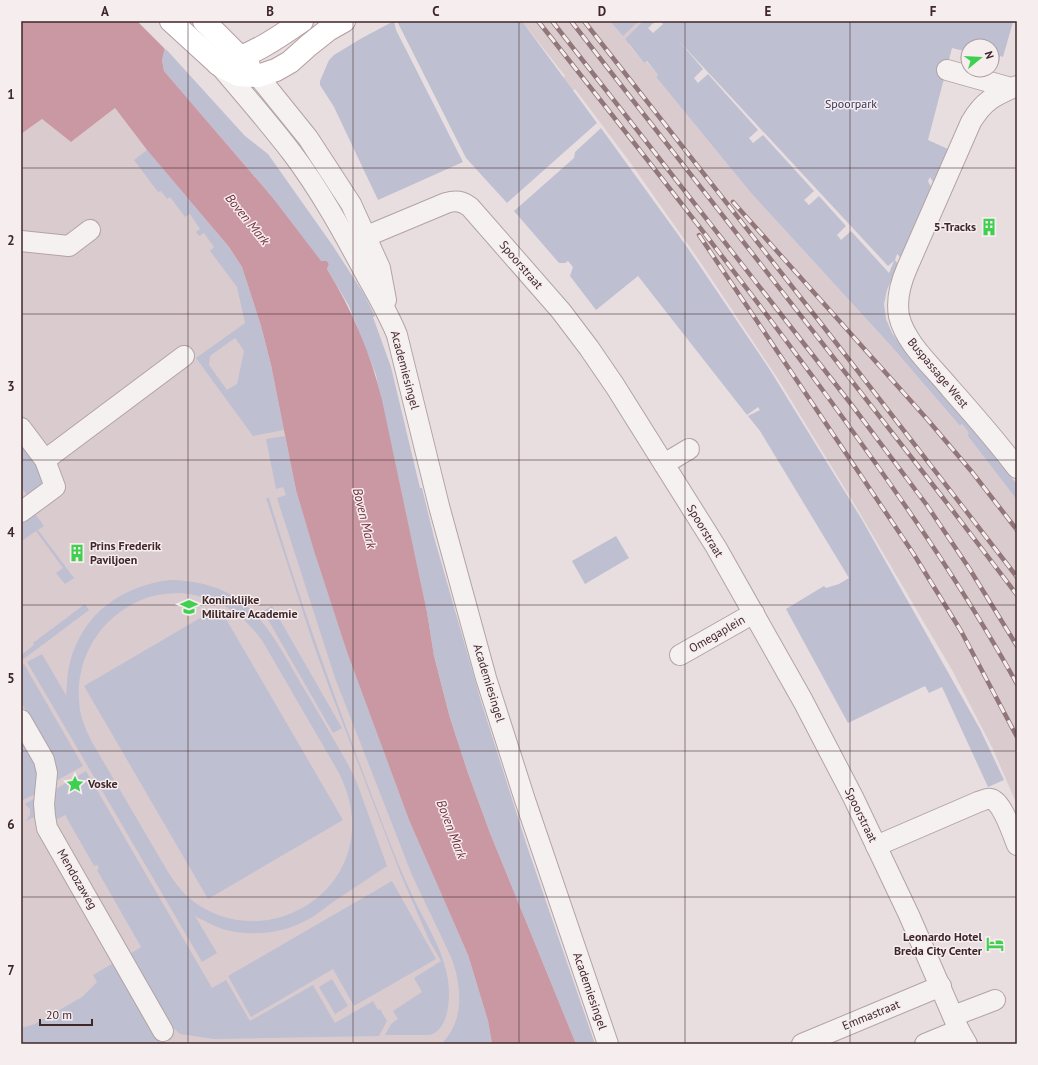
<svg xmlns="http://www.w3.org/2000/svg" width="1038" height="1065" viewBox="0 0 1038 1065" font-family="'PT Sans',sans-serif">
<style>
.built{fill:#daccce}
.green{fill:#bfbfd2;fill-rule:evenodd}
.water{fill:#c998a3}
.pier{fill:#e8dedf}
.lines{fill:none;stroke-linecap:round;stroke-linejoin:round}
.minor-casing{stroke:#b2a3a5;stroke-width:22}
.major-casing{stroke:#b49da0;stroke-width:24}
.minor{stroke:#f6f1f1;stroke-width:20}
.major{stroke:#fff;stroke-width:22}
.rail-casing{stroke:#92777a;stroke-width:4.5}
.rail{stroke:#f6edef;stroke-width:3;stroke-dasharray:9;stroke-linecap:butt}
.grid{fill:none;stroke:#3f2729;stroke-width:1;stroke-opacity:0.55}
.labels{text-anchor:middle;stroke-width:3;stroke-linejoin:round;paint-order:stroke}
.park-label{font-size:12px;fill:#37345b;stroke:#f6edef}
.poi-label{font-size:12px;font-weight:bold;fill:#3f2729;stroke:#f6edef;text-anchor:start}
.street-label{font-size:12px;fill:#3f2729;stroke:#f6edef}
.water-label{font-size:13px;font-style:italic;fill:#74303d;stroke:#f6edef}
.neatline{fill:none;stroke:#3f2729;stroke-width:1.5}
.grid-label{font-size:13px;text-anchor:middle;font-weight:bold;fill:#3f2729}
</style>
<rect width="100%" height="100%" fill="#e8dedf"/>
<!-- built -->
<g class="built">
<polygon points="522,21 656,21 629,45 644,63 646,61 658,75 656,77 751,193 892,347 960,426 962,424 970,433 967,435 1017,500 1017,805 993,749 952,670 855,505 780,382 701,263 632,165 575,89 571,92 562,79 565,76"/>
<polygon points="115,108 147,150 242,267 348,652 409,820 468,955 492,1044 21,1044 21,134 42,119 71,142"/>
</g>
<!-- green -->
<g class="green">
<polygon points="394,21 396,30 463,162 378,200 334,107 320,85 320,81 329,60 334,55 362,38"/>
<polygon points="397,21 522,21 597,123 507,203 466,158"/>
<polygon points="610,21 639,21 623,36"/>
<path d="M643 21 647 22 653 21 654 22 648 28 653 33 663 24 661 21 1013 22 1003 57 1000 56 999 61 992 59V46H968V52L952 48 928 140 948 149 933 182 930 177 928 181 931 187 901 258 897 254 895 260 898 264 887 290 884 304 886 319 892 333 906 353 966 421 1017 484V500L967 435 969 433 962 424 960 426 892 347 751 193 656 77 658 75 647 61 644 63 625 39ZM679 41 888 266 894 261 889 273 851 231 841 240 837 235 846 226 819 196 809 205 804 200 814 191 763 135 753 143 749 138 758 130 708 74 698 83 694 78 703 69Z"/>
<polygon points="165,48 245,136 268,154 333,246 364,294 375,316 373,317 391,367 420,488 422,488 434,537 481,701 527,846 595,1044 576,1044 490,833 468,773 450,718 434,656 427,612 376,375 349,306 327,269 329,264 327,261 321,262 273,198 164,71 162,60"/>
<polygon points="601,128 687,247 770,370 861,518 980,729 1004,780 988,787 942,687 929,693 925,686 848,723 786,609 824,586 826,588 839,584 849,578 760,431 748,416 760,410 758,407 747,415 638,276 596,310 570,276 573,267 568,261 565,263 559,263 514,211 574,158 575,152"/>
<path d="M147 150 229 247 242 267 261 326 271 365 284 430 253 436 196 358 245 323 237 287 210 251 214 247 204 233 199 236 196 232 200 229 190 214 185 217 170 197 167 199 161 191 158 192 134 160ZM235 338 244 351 237 384 227 390 209 365 210 356Z"/>
<path d="M285 436 296 490 314 551 347 652 409 820 468 955 488 1021 492 1044H441C465 1022 462 985 451 957L412 875 335 678 277 498 286 495 283 487 276 489 266 439Z"/>
<path d="M21 442C29 452 49 473 40 486 37 490 32 493 28 496L21 487Z"/>
<path d="M266 498H269C303 613 345 726 388 838 396 858 404 879 414 899 425 922 440 945 446 970 451 989 452 1028 430 1035H385L391 1024 398 1019 393 1011 422 992 414 978 441 961 429 940 401 875 330 690 313 643Z"/>
<polygon points="34,512 44,526 38,530 74,578 65,584 56,573 63,568 36,531 23,540 21,537 21,522"/>
<polygon points="616,536 629,558 585,584 572,561"/>
<path d="M170 580C246 582 266 623 300 682 317 710 333 738 349 766L357 783 387 866C370 877 353 889 336 900 327 906 318 914 309 919 284 933 254 937 226 930 215 927 205 921 195 916L217 953 202 962 27 662 42 654 66 695C67 684 67 673 70 662 83 613 122 586 170 580ZM182 593C219 598 242 612 263 642L339 773C346 788 351 802 352 819 356 905 254 952 189 898 181 891 174 881 168 872L92 742C87 732 82 721 80 710 72 660 101 613 149 597 160 594 171 593 182 593Z"/>
<polygon points="85,604 89,610 21,661 21,655 34,645 33,643"/>
<polygon points="272,606 342,728 333,733 263,611"/>
<polygon points="219,607 343,820 208,899 84,686"/>
<polygon points="24,664 83,766 54,782 51,755 21,702 21,666"/>
<polygon points="21,735 39,770 37,793 21,801"/>
<polygon points="86,771 212,988 226,980 250,1021 313,985 335,1023 373,1001 378,1010 380,1009 387,1021 379,1036 214,1039 180,1034 170,1025 130,954 141,947 97,870 99,868 97,865 94,866 65,815 54,821 54,790"/>
<polygon points="37,797 36,816 26,821 30,815 30,809 25,804"/>
<polygon points="392,881 436,959 354,1006 333,969 251,1017 228,976"/>
<polygon points="115,962 160,1037 167,1044 21,1044 21,1028 35,1024 82,997 97,982 93,975"/>
<polygon points="332,979 348,1006 335,1014 319,987"/>
</g>
<!-- water -->
<path class="water" d="M21 21H213L165 48 162 60 164 71 273 198 321 261H327L329 264 327 269C352 310 371 354 382 400L427 612 434 656 450 718 468 773 490 833 576 1044H492L488 1021 468 955 409 820 347 652 314 551 296 490 271 365 261 326 242 267 229 247 147 150 115 108 71 142 42 119 21 134Z"/>
<!-- pier -->
<polygon class="pier" points="137,21 215,21 166,50"/>
<g class="lines">
<!-- minor casing -->
<g class="minor-casing">
<g id="minor">
<path d="M220 66C244 94 269 123 292 153 320 190 343 232 365 273 376 293 388 313 397 335L439 506 486 678 525 800 608 1044"/>
<polyline points="947,70 1011,88"/>
<polyline points="258,76 308,138 351,204 380,268 386,300"/>
<path d="M1017 86C994 96 984 100 971 122L907 268C900 284 896 299 899 316 905 343 933 367 950 388 973 414 996 440 1017 468"/>
<path d="M367 236 446 203C456 200 462 201 470 207L561 311 589 348 615 386 716 547 803 701 853 797 909 915 959 1030 967 1044"/>
<polyline points="21,241 69,246 90,230"/>
<polyline points="21,428 45,460 55,487 21,512"/>
<polyline points="45,460 184,356"/>
<polyline points="664,464 689,449"/>
<polyline points="680,655 754,613"/>
<polyline points="21,720 44,760 47,773 44,804 45,816 47,828 163,1031"/>
<path d="M876 846 978 802C982 801 986 798 991 799 1002 801 1013 835 1017 845"/>
<polyline points="953,1016 995,1000"/>
<polyline points="802,1044 941,986"/>
<polyline points="925,1044 959,1030"/>
</g>
</g>
<!-- major casing -->
<g class="major-casing">
<g id="major">
<polyline points="171,21 218,64 228,70 238,75 258,76 276,70 290,62 309,45 328,30 344,21"/>
<polyline points="204,21 249,66"/>
<path d="M218 64C250 57 276 39 302 21"/>
</g>
</g>
<!-- minor -->
<use href="#minor" class="minor"/>
<!-- major -->
<use href="#major" class="major"/>
<!-- rail casing -->
<g class="rail-casing">
<g id="rail">
<path d="M538 21C636 145 734 269 827 396 895 489 961 583 1017 684"/>
<polyline points="552,21 851,404 926,504 969,568 1017,646"/>
<polyline points="571,21 940,494 1017,595"/>
<polyline points="584,21 823,326 1017,577"/>
<polyline points="733,202 927,419 972,472 1017,530"/>
<polyline points="699,235 913,553 961,631 1017,737"/>
</g>
</g>
<!-- rail -->
<use href="#rail" class="rail"/>
</g>
<!-- grid -->
<path class="grid" d="M188 21V1044M353 21V1044M519 21V1044M685 21V1044M850 21V1044M21 168H1017M21 314H1017M21 460H1017M21 605H1017M21 751H1017M21 897H1017"/>
<!-- icons -->
<defs>
<g id="building-bare" transform="scale(1.38)"><path d="M-4-6H4V6H1V3H-1V6H-4ZM-2.5-4.3h1.7v1.8h-1.7ZM.8-4.3h1.7v1.8H.8ZM-2.5-1h1.7V.8h-1.7ZM.8-1h1.7V.8H.8Z" fill="#40d050" stroke="#f6edef" stroke-width="2.5" paint-order="stroke"/></g>
<g id="university-bare" transform="scale(1.38)"><path d="M0-5L7-2L0 1L-7-2ZM-4 1L0 2.5L4 1V4Q0 6-4 4Z" fill="#40d050" stroke="#f6edef" stroke-width="2.5" paint-order="stroke"/></g>
<g id="sight-bare" transform="scale(1.38)"><path d="M0-6L1.8-2.2L6-1.7L2.9 1.2L3.7 5.4L0 3.3L-3.7 5.4L-2.9 1.2L-6-1.7L-1.8-2.2Z" fill="#40d050" stroke="#f6edef" stroke-width="2.5" paint-order="stroke"/></g>
<g id="hotel-bare" transform="scale(1.38)"><path d="M-6-4.5h1.5V1H6V5H4.5V3h-9V5H-6ZM-4 0a1.8 1.8 0 1 1 3.6 0ZM.5 0V-2.5h3Q6-2.5 6 0Z" fill="#40d050" stroke="#f6edef" stroke-width="2.5" paint-order="stroke"/></g>
</defs>
<g fill-rule="evenodd">
<use href="#building-bare" x="989" y="227"/>
<use href="#building-bare" x="77" y="553"/>
<use href="#university-bare" x="189" y="607"/>
<use href="#sight-bare" x="75" y="784"/>
<use href="#hotel-bare" x="995" y="944"/>
</g>
<g class="labels">
<!-- park labels -->
<g class="park-label">
<text x="851" y="108">Spoorpark</text>
</g>
<!-- poi labels -->
<g class="poi-label">
<text x="976" y="231" text-anchor="end">5-Tracks</text>
<text x="90" y="550">Prins Frederik<tspan x="90" dy="14">Paviljoen</tspan></text>
<text x="202" y="604">Koninklijke<tspan x="202" dy="14">Militaire Academie</tspan></text>
<text x="88" y="788">Voske</text>
<text x="982" y="941" text-anchor="end">Leonardo Hotel<tspan x="982" dy="14">Breda City Center</tspan></text>
</g>
<!-- street labels -->
<g class="street-label">
<text transform="translate(521 265) rotate(49)" y="4">Spoorstraat</text>
<text transform="translate(405 370) rotate(75)" y="4">Academiesingel</text>
<text transform="translate(938 373) rotate(50)" y="4">Buspassage West</text>
<text transform="translate(705 531) rotate(59)" y="4">Spoorstraat</text>
<text transform="translate(717 634) rotate(-30)" y="4">Omegaplein</text>
<text transform="translate(489 683) rotate(73)" y="4">Academiesingel</text>
<text transform="translate(861 815) rotate(64)" y="4">Spoorstraat</text>
<text transform="translate(77 879) rotate(60)" y="4">Mendozaweg</text>
<text transform="translate(590 991) rotate(71)" y="4">Academiesingel</text>
<text transform="translate(871 1015) rotate(-22)" y="4">Emmastraat</text>
</g>
<!-- water labels -->
<g class="water-label">
<text transform="translate(248 219) rotate(51)" y="5">Boven Mark</text>
<text transform="translate(365 518) rotate(76)" y="5">Boven Mark</text>
<text transform="translate(452 829) rotate(69)" y="5">Boven Mark</text>
</g>
</g>
<!-- border -->
<rect width="1038" height="1065" fill="none" stroke="#f6edef" stroke-width="44"/>
<!-- north arrow -->
<g transform="translate(980 58) rotate(72)"><circle r="19" fill="#f6edef" stroke="#ad9ea0"/>
<path d="M0-3L7 15L0 10L-7 15Z" fill="#40d050"/>
<text y="-6" font-size="11" font-weight="bold" text-anchor="middle" fill="#3f2729">N</text>
</g>
<!-- scale -->
<path d="M40 1019v6h52v-6" fill="none" stroke="#3f2729" stroke-width="2"/>
<text x="46" y="1019" font-size="12" fill="#3f2729" stroke="#f6edef" stroke-width="3" paint-order="stroke">20 m</text>
<rect x="22" y="22" width="994" height="1021" class="neatline"/>
<g class="grid-label">
<text x="105" y="16">A</text>
<text x="270" y="16">B</text>
<text x="436" y="16">C</text>
<text x="602" y="16">D</text>
<text x="768" y="16">E</text>
<text x="933" y="16">F</text>
<text x="11" y="99">1</text>
<text x="11" y="245">2</text>
<text x="11" y="391">3</text>
<text x="11" y="537">4</text>
<text x="11" y="683">5</text>
<text x="11" y="829">6</text>
<text x="11" y="975">7</text>
</g>
</svg>
